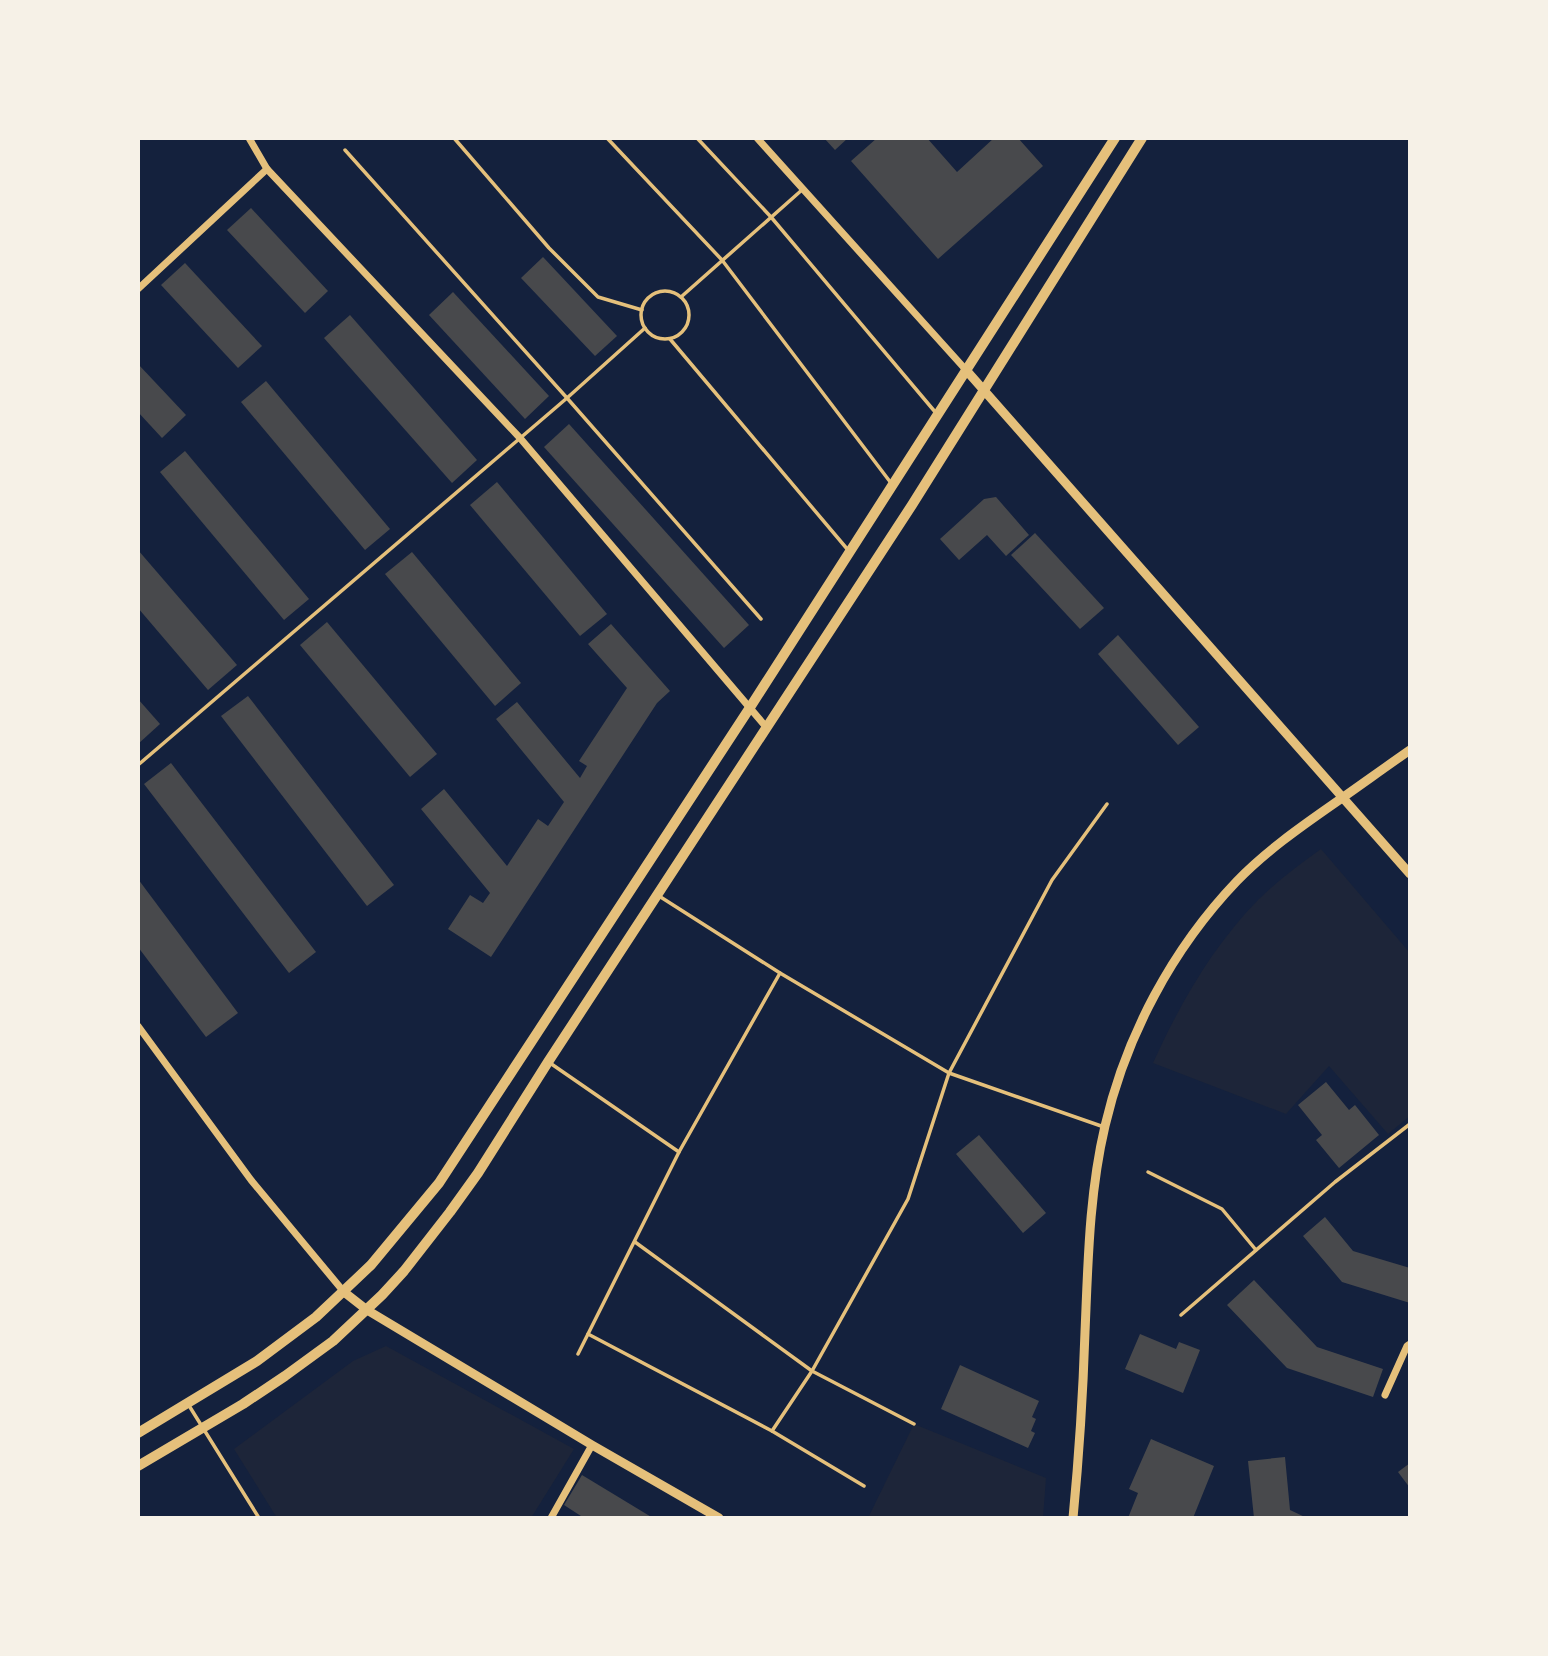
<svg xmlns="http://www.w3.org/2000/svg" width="1548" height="1656" viewBox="0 0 1548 1656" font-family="'Fira Sans Condensed',sans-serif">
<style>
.green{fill:#1d2539}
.building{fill:#48494c}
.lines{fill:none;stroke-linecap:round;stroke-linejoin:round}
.service{stroke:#e5c07b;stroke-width:3.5}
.minor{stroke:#e5c07b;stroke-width:7}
.tertiary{stroke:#e5c07b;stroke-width:9}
.secondary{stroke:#e5c07b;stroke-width:10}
</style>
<rect width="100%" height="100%" fill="#14213d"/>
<!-- green -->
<g class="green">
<path d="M1321 849 1410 953V1116L1388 1134 1329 1066 1286 1114 1153 1063C1180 1004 1212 947 1258 900 1277 881 1299 865 1321 849Z"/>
<polygon points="386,1346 574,1449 531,1518 277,1518 234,1449 353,1361"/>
<polygon points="914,1424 1046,1478 1043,1518 868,1518"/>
</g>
<!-- building -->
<g class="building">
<polygon points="824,138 848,138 835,150"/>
<polygon points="877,138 927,138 957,172 994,138 1018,138 1043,166 938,259 851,161"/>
<polygon points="251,208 328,291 305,313 227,230"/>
<polygon points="543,257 617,336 595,356 521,278"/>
<polygon points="185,263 262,346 238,368 161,285"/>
<polygon points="453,292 549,396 525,419 429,315"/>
<polygon points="350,315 477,460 452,483 324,338"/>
<polygon points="138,364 186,415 162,438 138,412"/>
<polygon points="266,381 390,529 365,550 241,402"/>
<polygon points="569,424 749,625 724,648 544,447"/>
<polygon points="185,451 309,599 284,620 160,472"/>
<polygon points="497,482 607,614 580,636 470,505"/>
<polygon points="996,497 1029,535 1006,556 987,535 959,560 940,539 984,499"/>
<polygon points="1035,533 1104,608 1080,629 1011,555"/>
<polygon points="138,550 237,665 208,690 138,608"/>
<polygon points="412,552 521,683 495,706 385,574"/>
<polygon points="327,622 437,754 410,777 300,645"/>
<polygon points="611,624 670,691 657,703 491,957 448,929 470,895 483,903 490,893 421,809 444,789 507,866 538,819 548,826 564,802 496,719 517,702 580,778 587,766 579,761 627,688 588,644"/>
<polygon points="1118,635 1199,727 1178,745 1098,654"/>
<polygon points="248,696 394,885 367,906 221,716"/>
<polygon points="138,699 160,724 138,744"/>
<polygon points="171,763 316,952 289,973 144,784"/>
<polygon points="138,879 238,1013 206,1037 138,947"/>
<polygon points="1326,1082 1349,1110 1355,1105 1379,1135 1339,1168 1316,1140 1322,1135 1298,1105"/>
<polygon points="979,1135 1046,1213 1023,1233 956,1154"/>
<polygon points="1325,1217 1353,1251 1410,1268 1410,1303 1342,1282 1303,1236"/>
<polygon points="1254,1280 1317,1347 1383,1369 1373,1397 1287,1368 1227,1305"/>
<polygon points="1140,1334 1176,1349 1179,1342 1200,1350 1183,1393 1125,1369"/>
<polygon points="960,1365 1039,1401 1032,1417 1036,1419 1031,1431 1035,1433 1028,1448 941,1409"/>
<polygon points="1151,1439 1214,1466 1193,1518 1128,1518 1138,1493 1129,1489"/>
<polygon points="1285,1457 1290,1510 1307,1518 1254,1518 1248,1461"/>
<polygon points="1410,1463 1410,1488 1398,1472"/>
<polygon points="582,1475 653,1518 584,1518 564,1505"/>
</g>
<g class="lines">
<!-- service -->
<g class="service">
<polyline points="454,138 549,248 598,297 642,310"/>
<polyline points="607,138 722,260 891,483"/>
<polyline points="697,138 771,217 936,413"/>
<polyline points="345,150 567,398 761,619"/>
<circle cx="665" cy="315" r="24"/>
<polyline points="681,297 803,189"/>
<polyline points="670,339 848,550"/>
<polyline points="138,765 567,398 645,328"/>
<polyline points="659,896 780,973 949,1073 1104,1127"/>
<polyline points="550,1063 679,1152"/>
<polyline points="1148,1172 1222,1209 1256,1250"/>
<polyline points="635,1242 812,1371 914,1424"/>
<polyline points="1181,1315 1335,1182 1410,1124"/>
<polyline points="588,1334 772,1431 864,1486"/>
<polyline points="578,1354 679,1152 780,973"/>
<polyline points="188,1404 259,1518"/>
<polyline points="772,1431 812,1371 908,1199 949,1073 1052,880 1107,804"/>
</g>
<!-- minor -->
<g class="minor">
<polyline points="249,138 267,169 520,438 767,728"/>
<polyline points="757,138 966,370"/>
<polyline points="138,289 267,169"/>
<polyline points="138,1026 251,1180 344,1292"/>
<polyline points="1385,1395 1407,1346 1410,1344"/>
<polyline points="551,1518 592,1445"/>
</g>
<!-- tertiary -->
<g class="tertiary">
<polyline points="966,370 1410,874"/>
<polyline points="344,1292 367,1310 592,1445 719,1518"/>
<path d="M1073 1518C1079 1456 1083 1394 1085 1332 1088 1263 1089 1194 1105 1126 1126 1036 1172 949 1237 881 1265 852 1299 828 1332 805 1358 787 1384 768 1410 750"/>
</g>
<!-- secondary -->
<g class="secondary">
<polyline points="138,1433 257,1361 316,1317 371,1265 439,1183 749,709 1115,138"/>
<polyline points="138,1466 243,1404 285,1376 333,1341 382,1295 404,1271 450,1212 478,1173 548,1062 912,505 1142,138"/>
</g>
</g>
<!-- border -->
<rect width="1548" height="1656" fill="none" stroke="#f6f1e7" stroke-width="280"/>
</svg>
